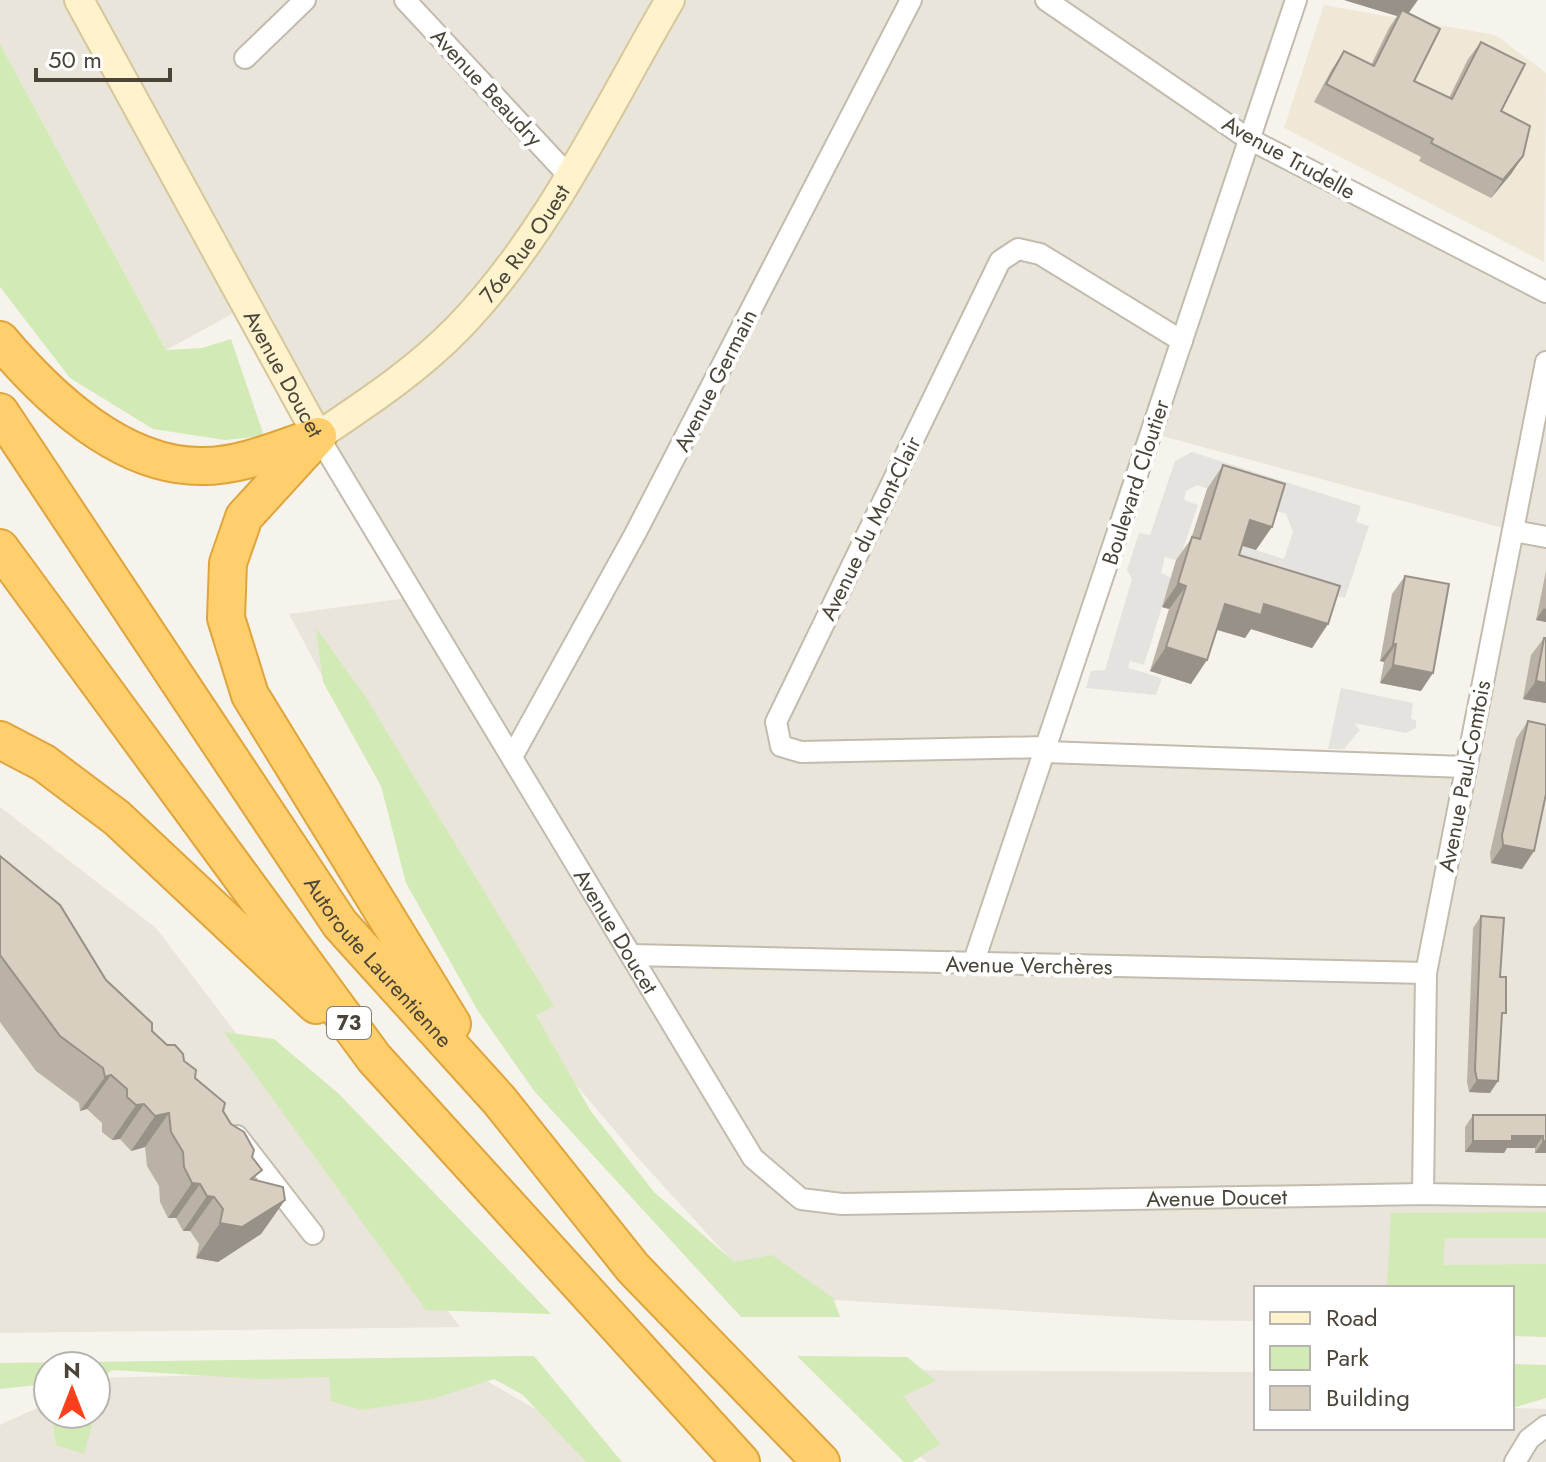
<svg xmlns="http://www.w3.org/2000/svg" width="1546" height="1462" viewBox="0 0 1546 1462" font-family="Jost,sans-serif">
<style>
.residential{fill:#eae5da;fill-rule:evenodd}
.education{fill:#efe8d6}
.green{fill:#d2eab5}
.parking{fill:#e5e3e0}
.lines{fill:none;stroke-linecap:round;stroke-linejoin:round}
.street-casing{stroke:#c2bbae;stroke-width:24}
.secondary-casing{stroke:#d6c79b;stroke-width:32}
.highway-casing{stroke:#e0a43c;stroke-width:40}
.street{stroke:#fff;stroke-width:20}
.secondary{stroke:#fff3cd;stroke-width:28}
.highway{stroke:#ffcf6e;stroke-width:36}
.wall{fill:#bab2a6}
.shaded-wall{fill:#979187}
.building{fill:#d8cfc1;stroke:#979187;stroke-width:2}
.labels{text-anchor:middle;stroke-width:8;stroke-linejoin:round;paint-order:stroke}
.shield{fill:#fff;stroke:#817c74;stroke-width:2}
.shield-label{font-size:20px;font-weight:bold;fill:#4b4439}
.street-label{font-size:22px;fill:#4b4439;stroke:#fff}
</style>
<rect width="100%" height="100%" fill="#f6f3ec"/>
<!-- residential -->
<g class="residential">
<path d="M0 0H1296L1248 138 1546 292V1322L1512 1288H1256V1321L1177 1320 764 1296 638 1158 431 914 395 812 289 614 414 597 247 306 166 350 0 44ZM1151 433 1514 531 1465 767 1046 752Z"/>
<polygon points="0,807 156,928 460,1327 0,1333"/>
<polygon points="466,1369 565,1426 599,1462 0,1462 0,1425 48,1403 48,1414 96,1414 96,1378"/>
<polygon points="838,1370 1256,1372 1256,1428 1512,1428 1512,1408 1546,1409 1546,1462 926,1462"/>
</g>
<!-- education -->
<polygon class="education" points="1324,5 1495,35 1546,73 1544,262 1284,128"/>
<!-- green -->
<g class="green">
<polygon points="0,44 166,350 202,348 231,339 264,436 225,440 153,429 70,378 0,287"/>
<polygon points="316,628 365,696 554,1006 536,1015 590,1110 654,1192 734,1262 772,1255 833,1298 840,1317 741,1317 535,1092 478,1011 406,883 381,786 323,682"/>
<polygon points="224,1032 274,1039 338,1093 551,1314 426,1310"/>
<polygon points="1546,1212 1546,1238 1445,1238 1443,1265 1546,1264 1546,1337 1512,1336 1512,1288 1387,1288 1391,1213"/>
<polygon points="534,1356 622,1462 586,1462 523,1395 494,1379 432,1399 362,1410 331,1401 329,1377 260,1379 112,1370 96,1382 96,1366 48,1366 48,1396 46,1384 0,1389 0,1363"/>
<polygon points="797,1356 907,1357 936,1381 903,1396 940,1444 912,1462 904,1462"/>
<polygon points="1512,1364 1546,1365 1546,1398 1512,1408"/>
<polygon points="51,1414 91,1414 93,1422 84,1454 56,1445"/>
</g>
<!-- parking -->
<g class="parking">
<polygon points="1192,452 1361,506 1356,522 1369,526 1345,598 1226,568 1234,543 1284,559 1293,532 1286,514 1197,485 1186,491 1184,500 1198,505 1179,561 1165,557 1161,573 1174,579 1166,594 1144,665 1130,661 1128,668 1162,678 1156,695 1086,688 1091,671 1105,670 1132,579 1127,570 1139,533 1150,535 1175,461"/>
<polygon points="1341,688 1413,703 1411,719 1416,720 1416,728 1406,733 1354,723 1360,730 1344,749 1328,749"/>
</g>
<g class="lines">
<!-- street casing -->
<g class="street-casing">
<g id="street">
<polyline points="405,0 568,175"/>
<polyline points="1046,0 1247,138 1546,292"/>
<polyline points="245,58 305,0"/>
<path id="s1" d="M318 436 753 1158 801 1199 842 1204 1423 1194 1546 1196"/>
<polyline points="1514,531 1546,537"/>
<polyline points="1047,747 801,752 781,746 776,722 1000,261 1018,249 1040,254 1182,341"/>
<polyline points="1046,752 1465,767"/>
<polyline points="512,757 635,534 911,0"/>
<polyline points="631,955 1426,973"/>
<polyline points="973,964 1296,0"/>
<polyline points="237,1136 313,1234"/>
<polyline points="1423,1194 1426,973 1546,362"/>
<polyline points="1515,1462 1529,1439 1546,1426"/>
</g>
</g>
<!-- secondary casing -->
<g class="secondary-casing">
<g id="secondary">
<path id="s2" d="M79 0 318 436C367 403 416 371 458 328 548 235 605 111 670 0"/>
</g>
</g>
<!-- highway casing -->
<g class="highway-casing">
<g id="highway">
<path d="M0 340C48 397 121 466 200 466 238 467 277 450 312 438"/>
<path id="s3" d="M0 412 340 924 499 1100 633 1268 821 1462"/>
<polyline points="318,436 244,517 228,563 226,618 250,695 452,1024"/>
<polyline points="0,548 374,1058 741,1462"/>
<polyline points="0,740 44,763 117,818 316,1005"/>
</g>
</g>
<!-- street -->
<use href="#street" class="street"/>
<!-- secondary -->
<use href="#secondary" class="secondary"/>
<!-- highway -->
<use href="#highway" class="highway"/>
</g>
<!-- wall -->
<g class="wall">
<polygon points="1344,0 1408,13 1414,81 1449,98 1468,59 1481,42 1501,111 1523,156 1511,174 1491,198 1419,161 1421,157 1314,102 1332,69 1344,51 1371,65 1389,28 1397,16"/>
<polygon points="1223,465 1256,550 1242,546 1239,555 1328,624 1312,648 1251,629 1245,638 1217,630 1191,684 1150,671 1169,609 1162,607 1176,560 1191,539 1207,489"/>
<polygon points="1546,571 1546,622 1536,620"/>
<polygon points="1405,576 1421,691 1380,683 1384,662 1380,661 1392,594"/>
<polygon points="1544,638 1546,703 1523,699 1531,655"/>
<polygon points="1528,721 1534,851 1522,869 1491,863 1490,853 1516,739"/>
<polygon points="0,856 106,980 152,1031 184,1061 195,1078 223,1111 252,1157 255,1180 285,1200 261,1234 218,1262 196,1258 199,1244 190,1231 183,1231 176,1218 168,1218 160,1202 159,1186 147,1166 145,1147 131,1151 120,1139 112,1140 102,1132 102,1123 87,1109 80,1111 79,1103 36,1071 0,1022"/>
<polygon points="1481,916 1500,977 1502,1019 1490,1093 1469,1092 1467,1082 1473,928"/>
<polygon points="1473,1115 1546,1115 1546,1153 1535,1153 1535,1148 1507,1148 1504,1153 1465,1152 1465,1127"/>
</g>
<!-- shaded-wall -->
<g class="shaded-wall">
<polygon points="1344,0 1418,0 1405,18 1402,10 1397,16"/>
<polygon points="1523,156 1511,174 1491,198 1503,180"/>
<polygon points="1250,520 1272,527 1256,550 1234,543"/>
<polygon points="1178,583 1186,586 1169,609 1162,607"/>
<polygon points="1225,604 1264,604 1328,624 1312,648 1251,629 1245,638 1208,627"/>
<polygon points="1544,608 1546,609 1546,622 1536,620"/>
<polygon points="1393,644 1396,644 1384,662 1380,661"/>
<polygon points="1166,647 1207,660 1191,684 1150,671"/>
<polygon points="1393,665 1433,673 1421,691 1380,683"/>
<polygon points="1536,681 1546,683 1546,703 1523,699"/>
<polygon points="1503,845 1534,851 1522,869 1491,863"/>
<polygon points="111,1075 87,1109 80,1111 105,1077"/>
<polygon points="1477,1080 1498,1081 1490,1093 1469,1092"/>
<polygon points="144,1104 120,1139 112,1140 136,1105"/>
<polygon points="169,1113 145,1147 131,1151 155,1116"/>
<polygon points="1512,1136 1543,1136 1535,1148 1507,1148 1504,1153 1465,1152 1473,1141"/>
<polygon points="1543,1141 1546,1141 1546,1153 1535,1153"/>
<polygon points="192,1183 200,1184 176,1218 168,1218"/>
<polygon points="207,1196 214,1197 190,1231 183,1231"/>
<polygon points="285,1200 261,1234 218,1262 196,1258 220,1223"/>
</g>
<!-- building -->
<g class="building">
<polygon points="1402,10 1440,29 1414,81 1452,99 1481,42 1525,64 1501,111 1530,126 1523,156 1503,180 1431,143 1433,139 1326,84 1344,51 1374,66"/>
<polygon points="1223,465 1285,484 1272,527 1250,520 1239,555 1340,586 1328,624 1264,604 1261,615 1225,604 1207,660 1166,647 1186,586 1178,583 1192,537 1200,539"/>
<polygon points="1405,576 1449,584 1433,673 1393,665 1396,644 1393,644"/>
<polygon points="1544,638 1546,638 1546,683 1536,681"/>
<polygon points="1528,721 1546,725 1546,794 1534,851 1503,845 1502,835"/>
<polygon points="0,856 60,905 106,980 152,1023 152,1031 167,1045 175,1045 183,1054 184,1061 196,1070 195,1078 225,1103 223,1111 231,1124 244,1132 254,1150 252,1157 262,1170 251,1179 283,1187 285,1200 242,1227 220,1223 223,1209 214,1197 207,1196 200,1184 192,1183 184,1167 183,1152 171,1132 169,1113 155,1116 144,1104 136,1105 127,1097 127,1089 111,1075 105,1077 103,1068 60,1036 0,955"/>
<polygon points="1481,916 1504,918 1500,977 1506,977 1506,1013 1502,1013 1498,1081 1477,1080 1475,1070"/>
<polygon points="1473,1115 1546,1115 1546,1141 1543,1141 1543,1136 1512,1136 1512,1141 1473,1141"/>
</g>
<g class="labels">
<!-- shield labels -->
<rect class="shield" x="327" y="1007" width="44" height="32" rx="6"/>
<g class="shield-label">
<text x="349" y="1030">73</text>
</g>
<!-- street labels -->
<g class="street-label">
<text transform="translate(487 87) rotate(47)" y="8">Avenue Beaudry</text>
<text transform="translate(1289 157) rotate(29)" y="8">Avenue Trudelle</text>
<text dy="8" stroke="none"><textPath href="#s2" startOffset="782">76e Rue Ouest</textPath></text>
<text dy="8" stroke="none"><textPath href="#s2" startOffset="426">Avenue Doucet</textPath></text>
<text transform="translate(715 380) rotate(-63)" y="8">Avenue Germain</text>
<text transform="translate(1135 482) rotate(-72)" y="8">Boulevard Cloutier</text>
<text transform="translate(870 528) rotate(-64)" y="8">Avenue du Mont-Clair</text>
<text transform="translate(1464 776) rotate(-79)" y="8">Avenue Paul-Comtois</text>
<text dy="8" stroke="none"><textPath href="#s1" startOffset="578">Avenue Doucet</textPath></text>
<text dy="8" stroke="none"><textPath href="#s3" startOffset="668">Autoroute Laurentienne</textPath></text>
<text transform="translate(1029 965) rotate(1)" y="8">Avenue Verchères</text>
<text dy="8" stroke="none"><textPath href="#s1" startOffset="1322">Avenue Doucet</textPath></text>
</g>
</g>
<!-- legend -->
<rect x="1254" y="1286" width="260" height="144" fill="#ffffff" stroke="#b7b4b0" stroke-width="2"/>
<rect x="1270" y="1312" width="40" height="12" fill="#fff3cd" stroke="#b7b4b0" stroke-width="2"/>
<text x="1326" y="1326" font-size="24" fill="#4b4439">Road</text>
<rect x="1270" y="1346" width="40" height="24" fill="#d2eab5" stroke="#b7b4b0" stroke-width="2"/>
<text x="1326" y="1366" font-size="24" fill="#4b4439">Park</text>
<rect x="1270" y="1386" width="40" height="24" fill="#d8cfc1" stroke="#b7b4b0" stroke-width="2"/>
<text x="1326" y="1406" font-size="24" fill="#4b4439">Building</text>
<!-- north arrow -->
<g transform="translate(72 1390)"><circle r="38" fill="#ffffff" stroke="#b7b4b0" stroke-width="2"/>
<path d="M0-6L14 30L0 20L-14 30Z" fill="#fc3f1d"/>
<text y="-12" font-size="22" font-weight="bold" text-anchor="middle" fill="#4b4439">N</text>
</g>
<!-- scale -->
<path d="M36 68v12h134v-12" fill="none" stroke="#4b4439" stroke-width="4"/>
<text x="48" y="68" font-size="24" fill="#4b4439" stroke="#ffffff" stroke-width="6" paint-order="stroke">50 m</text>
</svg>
